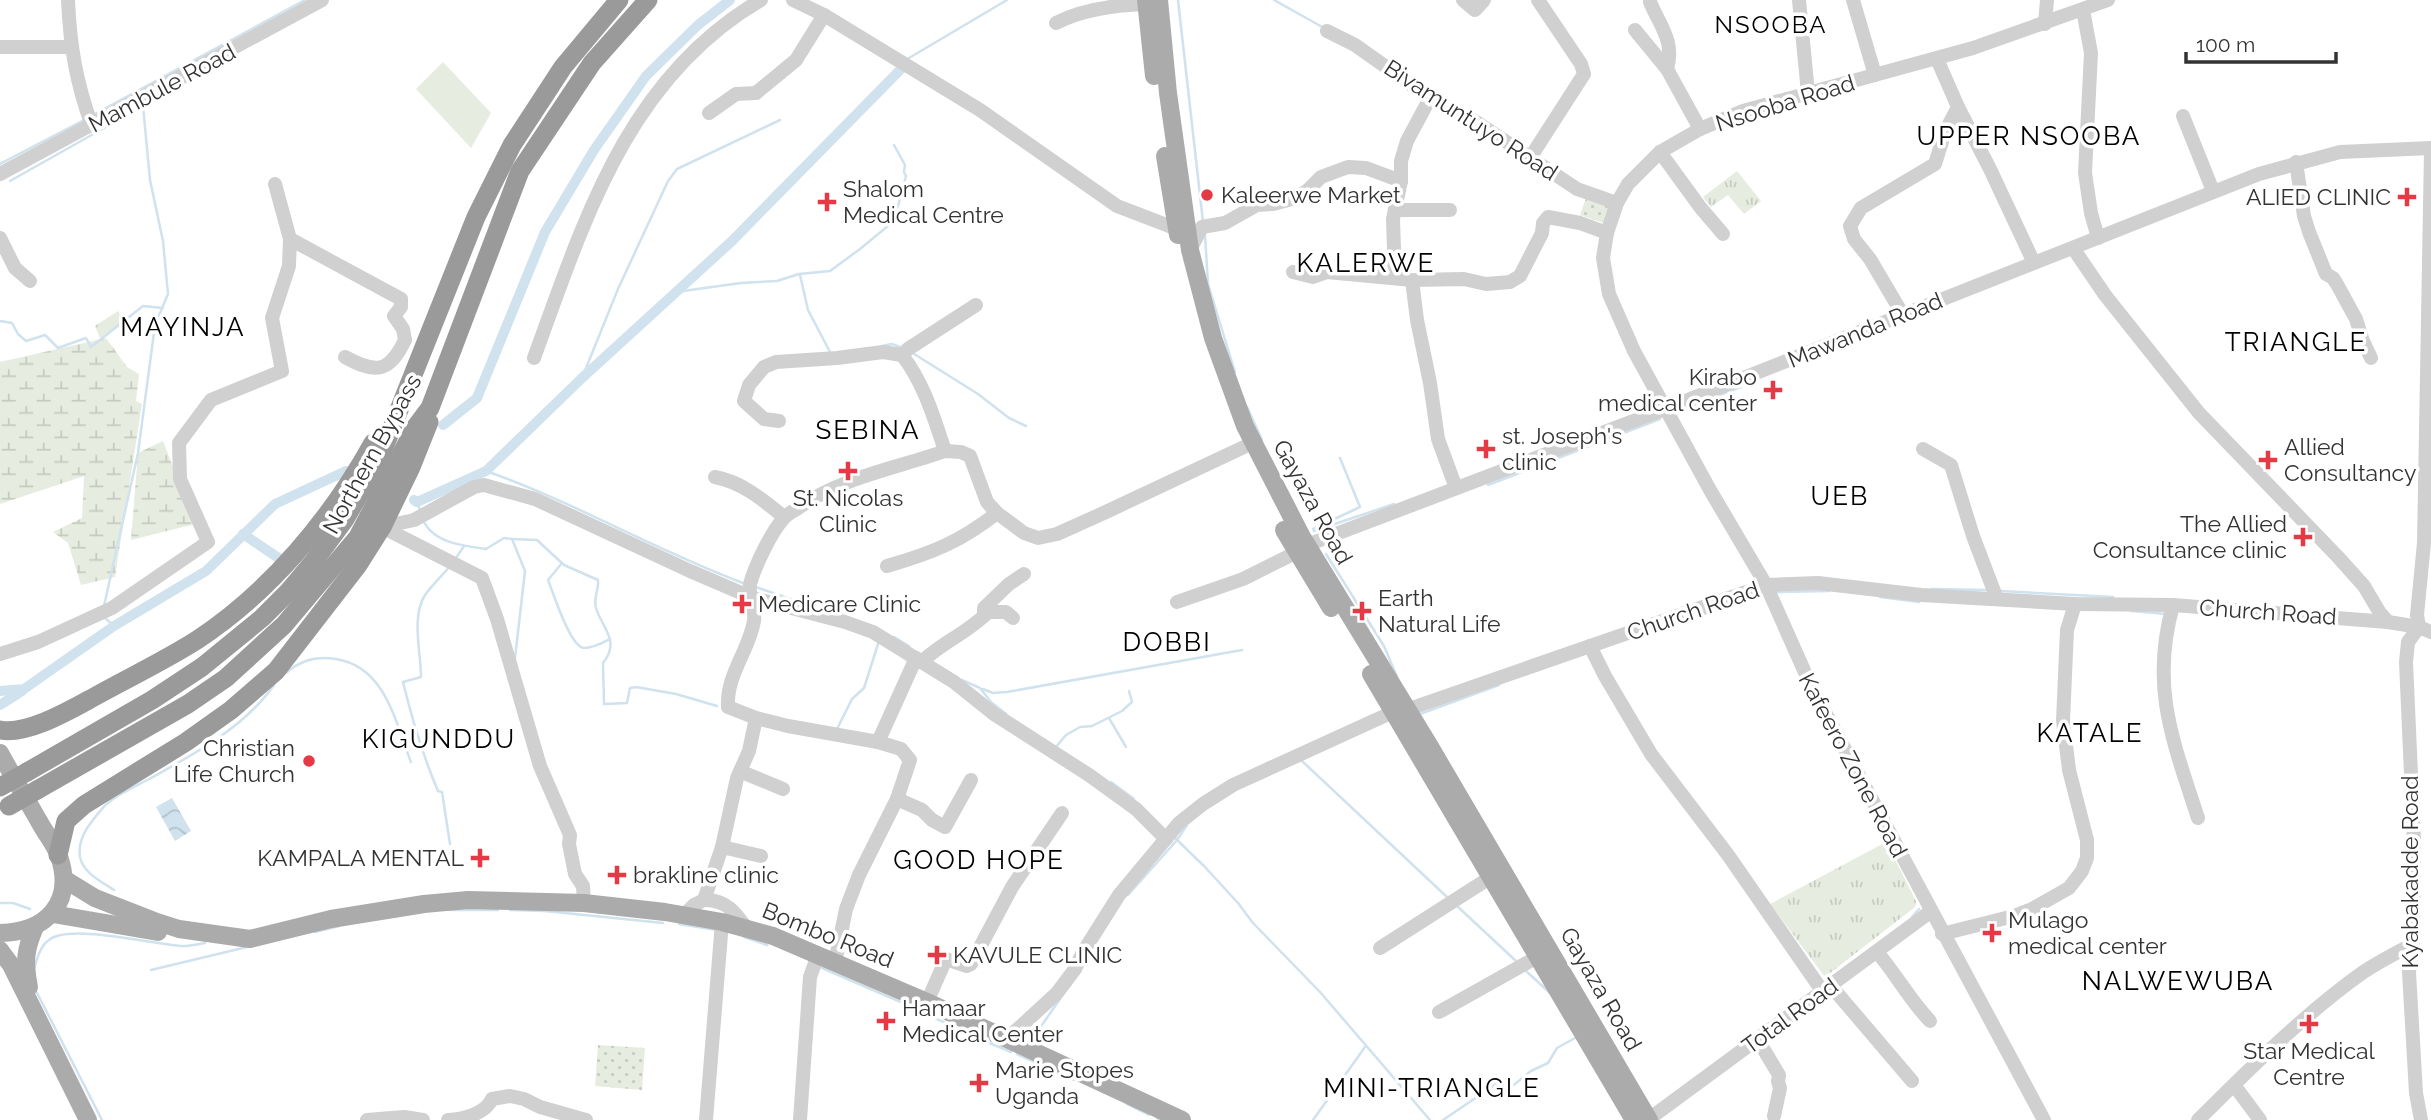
<svg xmlns="http://www.w3.org/2000/svg" width="2431" height="1120" viewBox="0 0 2431 1120" font-family="Raleway,sans-serif">
<style>
.grass{fill:url(#grass-tufts)}
.wetland{fill:url(#wetland-marsh)}
.park{fill:url(#park-dots)}
.pitch{fill:#e6ecdf}
.water{fill:url(#water-waves)}
.lines{fill:none;stroke-linecap:round;stroke-linejoin:round}
.stream{stroke:#cfe2ee;stroke-width:2.5}
.canal{stroke:#cfe2ee;stroke-width:10}
.minor{stroke:#d0d0d0;stroke-width:14}
.major{stroke:#ababab;stroke-width:18}
.highway{stroke:#9a9a9a;stroke-width:19}
.highway-bridge{stroke:#9a9a9a;stroke-width:19}
.poi-dot{fill:#e63946;stroke:#fff;stroke-width:2.5}
.labels{text-anchor:middle;stroke-width:7;stroke-linejoin:round;paint-order:stroke}
.street-label{font-size:23px;fill:#333;stroke:#fff}
.poi-label{font-size:23px;fill:#333;stroke:#fff;text-anchor:start}
.neighbourhood-label{font-size:24px;letter-spacing:2px;fill:#000;stroke:#fff}
.quarter-label{font-size:26px;letter-spacing:2px;fill:#000;stroke:#fff}
</style>
<defs>
<pattern id="grass-tufts" width="24" height="20" patternUnits="userSpaceOnUse" patternTransform="scale(1.75)"><rect width="24" height="20" fill="#e6ecdf"/><path d="M3 7l-1-3M5 7V3M7 7l1-3M15 17l-1-3M17 17v-4M19 17l1-3" fill="none" stroke="#c6cbc0"/></pattern>
<pattern id="wetland-marsh" width="20" height="14" patternUnits="userSpaceOnUse" patternTransform="scale(1.75)"><rect width="20" height="14" fill="#e6ecdf"/><path d="M1 5h8M5 5V1M11 12h8M15 12V8" fill="none" stroke="#c6cbc0"/></pattern>
<pattern id="park-dots" width="8" height="8" patternUnits="userSpaceOnUse" patternTransform="scale(1.75)"><rect width="8" height="8" fill="#e6ecdf"/><path d="M2 2h.1M6 6h.1" fill="none" stroke="#c6cbc0" stroke-width="1.8" stroke-linecap="round"/></pattern>
<pattern id="water-waves" width="16" height="10" patternUnits="userSpaceOnUse" patternTransform="scale(1.75)"><rect width="16" height="10" fill="#cfe2ee"/><path d="M0 5q4-4 8 0t8 0" fill="none" stroke="#b2c2cd"/></pattern>
</defs>
<rect width="100%" height="100%" fill="#fff"/>
<!-- grass -->
<g class="grass">
<polygon points="1737,171 1761,201 1744,214 1728,195 1711,207 1703,197"/>
<polygon points="118,311 124,321 100,338 95,326"/>
<polygon points="1886,842 1916,901 1915,907 1825,977 1770,904"/>
</g>
<!-- wetland -->
<g class="wetland">
<polygon points="106,338 127,367 139,374 136,401 142,404 115,577 81,585 68,543 53,532 82,518 84,476 0,504 0,362"/>
<polygon points="163,441 195,524 131,540 138,453"/>
</g>
<!-- park -->
<g class="park">
<polygon points="1587,195 1611,204 1606,224 1580,215"/>
<polygon points="598,1045 645,1048 642,1090 595,1086"/>
</g>
<!-- pitch -->
<polygon class="pitch" points="443,62 491,113 471,148 416,89"/>
<!-- water -->
<polygon class="water" points="172,798 191,831 175,841 156,807"/>
<g class="lines">
<!-- stream -->
<g class="stream">
<polyline points="1178,0 1203,222"/>
<polyline points="1274,0 1324,28"/>
<polyline points="909,58 1007,0"/>
<polyline points="93,115 305,0"/>
<polyline points="0,164 84,120"/>
<polyline points="10,181 143,106"/>
<polyline points="1205,235 1208,284 1235,372"/>
<polyline points="800,275 808,310 830,352"/>
<polyline points="676,292 741,283 777,281 799,274 830,271 860,249 894,221 906,176 904,172 905,165 894,145"/>
<polyline points="0,321 12,323 18,334 26,341 45,335 58,348 86,338 91,347 143,306 163,308"/>
<polyline points="882,346 892,344 902,348"/>
<polyline points="911,352 978,394 1009,418 1026,426"/>
<polyline points="582,378 618,289 668,181 677,169 780,120"/>
<polyline points="1247,407 1262,440"/>
<polyline points="1688,407 1741,387"/>
<path d="M486 471C574 502 655 550 743 583"/>
<polyline points="1488,485 1660,419"/>
<polyline points="417,502 420,510"/>
<path d="M423 520C433 543 464 546 486 549L504 538 512 539 525 571 515 658"/>
<polyline points="1313,529 1360,507 1340,458"/>
<polyline points="1314,531 1394,504"/>
<path d="M512 539 537 540 564 565 598 580C599 590 593 598 596 608 602 628 621 641 603 663L604 704 627 703 630 688 636 687 676 694 717 706"/>
<polyline points="1326,554 1384,646 1397,677"/>
<polyline points="456,558 464,546"/>
<path d="M562 563 548 580C553 592 570 647 584 648 593 648 602 643 610 639"/>
<path d="M450 566C442 576 432 585 425 595 411 617 421 652 421 677L403 682C412 719 423 756 438 791L442 792 450 844"/>
<polyline points="756,587 813,607"/>
<polyline points="1931,589 1988,590"/>
<polyline points="2001,591 2113,597"/>
<polyline points="1777,592 1829,591"/>
<polyline points="1880,597 1919,602"/>
<polyline points="104,606 138,453 155,325 168,294 163,241 150,180 143,106 195,77"/>
<polyline points="2131,611 2167,614"/>
<polyline points="105,618 114,626"/>
<polyline points="1667,627 1761,594"/>
<polyline points="894,637 909,646"/>
<path d="M286 673C301 660 316 656 336 659 386 667 395 722 411 762"/>
<polyline points="962,680 980,688 991,702 1006,714"/>
<polyline points="983,689 993,693 1007,692 1242,650"/>
<polyline points="1420,714 1499,685"/>
<polyline points="1109,718 1126,747"/>
<polyline points="837,729 852,699 864,688 879,641"/>
<polyline points="1056,747 1066,735 1080,727 1092,726 1122,711 1132,702 1129,691"/>
<polyline points="1302,761 1447,897"/>
<polyline points="1111,782 1134,799"/>
<polyline points="1174,837 1204,866 1238,903 1253,923 1320,992 1430,1120"/>
<path d="M114 890C102 882 83 873 80 857 77 838 90 823 101 810 112 796 135 787 151 778 194 754 245 727 274 685"/>
<polyline points="1128,895 1177,840 1187,825"/>
<polyline points="0,903 13,903 30,909"/>
<polyline points="1457,906 1516,961"/>
<polyline points="449,910 498,910"/>
<polyline points="510,910 545,911 663,923"/>
<polyline points="1912,917 1919,909"/>
<polyline points="679,924 717,930"/>
<polyline points="315,932 339,926"/>
<polyline points="744,937 767,945"/>
<polyline points="822,968 903,1003"/>
<path d="M34 969C37 959 40 946 49 940 70 923 155 945 184 946 191 946 198 944 205 943"/>
<polyline points="151,970 247,947"/>
<polyline points="1526,971 1550,993"/>
<polyline points="35,989 102,1120"/>
<polyline points="912,1007 958,1029"/>
<polyline points="1035,1035 1060,999"/>
<polyline points="973,1036 1011,1052"/>
<polyline points="1017,1054 1074,1080"/>
<polyline points="1127,1104 1149,1115"/>
<polyline points="1157,1118 1160,1120"/>
<polyline points="1313,1120 1365,1047"/>
<polyline points="1443,1120 1499,1082 1510,1088 1531,1071 1548,1063 1557,1048 1575,1038"/>
</g>
<!-- canal -->
<g class="canal">
<polyline points="443,425 477,398 545,232 594,150 646,76 698,25 730,0"/>
<polyline points="414,500 417,502 486,471 582,378 732,241 901,69"/>
<polyline points="243,534 280,559"/>
<polyline points="0,691 24,689 114,626 206,571 275,504 346,471"/>
<polyline points="0,705 22,691"/>
</g>
<!-- minor -->
<g class="minor">
<path d="M68 0C70 46 76 82 92 126"/>
<polyline points="793,0 824,15 980,110 1117,206 1177,229"/>
<polyline points="1463,0 1475,10 1484,0"/>
<polyline points="1799,0 1808,93"/>
<polyline points="1853,0 1875,75"/>
<path d="M1650 2C1660 26 1675 41 1667 69"/>
<polyline points="2083,10 2091,53 2085,173 2091,213 2098,238"/>
<path d="M1056 23C1083 9 1116 5 1146 4"/>
<polyline points="2045,24 2047,0"/>
<polyline points="1635,30 1667,69 1700,129"/>
<polyline points="1327,31 1355,45 1430,98 1478,123 1577,189 1617,203"/>
<polyline points="0,47 70,47"/>
<polyline points="1958,107 1990,169 2034,263"/>
<polyline points="709,113 736,94 756,93 796,60 824,15"/>
<polyline points="2183,116 2213,191"/>
<polyline points="1660,152 1700,207 1723,234"/>
<polyline points="1530,158 1584,74 1581,64 1538,0"/>
<polyline points="2296,162 2304,216 2309,232 2326,274 2333,278 2338,286 2356,319 2363,341 2371,358"/>
<polyline points="0,174 322,0"/>
<polyline points="1395,210 1450,210"/>
<polyline points="0,238 15,268 30,281"/>
<path d="M290 239 401 299V307L394 316 403 329 405 340C389 373 376 374 345 357"/>
<polyline points="2073,248 2105,295 2199,413 2338,557 2364,586 2380,613 2388,622"/>
<polyline points="1190,250 1202,227 1225,223 1257,205 1273,204 1292,199 1307,191 1321,177 1348,167 1366,168 1401,181"/>
<polyline points="1293,272 1313,277 1327,272 1412,280 1464,279 1486,284 1510,282 1520,276 1542,233 1543,223 1548,217 1580,223 1607,233"/>
<polyline points="1395,278 1393,219 1401,181 1401,161 1407,141 1430,98"/>
<polyline points="1412,280 1417,320 1430,383 1438,439 1456,488"/>
<polyline points="1903,315 1870,259 1854,239 1850,226 1861,208 1935,164 1945,132 1958,107 1937,59"/>
<path d="M534 358C584 221 627 78 761 0"/>
<polyline points="779,421 764,419 744,401 749,385 764,367 776,362 837,358 883,352 902,355"/>
<polyline points="1923,449 1951,465 1973,536 1997,599"/>
<path d="M945 451C934 418 924 383 902 355L908 349 976 305"/>
<path d="M715 477C742 482 763 500 784 517"/>
<polyline points="382,527 414,520 474,487 484,485 535,499 690,571 753,598 845,622 873,632 954,682 994,714 1089,775 1136,809 1166,839"/>
<polyline points="382,527 482,578 497,619 540,766 570,835 569,844 575,874 583,886 584,903"/>
<polyline points="1307,545 1665,409 2259,174 2340,152 2431,148"/>
<path d="M887 566C932 553 960 542 997 513"/>
<polyline points="1177,602 1243,579 1297,552"/>
<path d="M2173 605C2150 687 2173 741 2198 818"/>
<polyline points="984,616 984,608 1009,584 1024,574"/>
<polyline points="2419,627 2408,642 2406,662 2414,841 2413,944 2409,972 2416,1093 2421,1120"/>
<polyline points="2419,627 2417,615 2424,543 2431,151"/>
<polyline points="1590,646 1605,676 1651,754 1728,855 1823,992"/>
<polyline points="0,654 38,642 112,608 208,542 180,479 179,443 211,400 282,371 272,318 289,266 290,239 275,184"/>
<path d="M922 662C939 644 968 633 988 612H1006L1013 618"/>
<polyline points="1406,710 1766,585 1818,583 1921,595 2075,604 2173,605 2388,622 2419,627 2431,632"/>
<polyline points="878,742 916,658"/>
<polyline points="742,772 783,789"/>
<polyline points="897,799 922,810 932,820 945,827 971,780"/>
<polyline points="722,847 761,856"/>
<path d="M704 900C726 899 736 913 747 929"/>
<polyline points="684,915 694,905 704,900 722,847 737,778 749,751 756,718"/>
<polyline points="1942,934 2014,916 2032,909 2069,888 2082,871 2087,858 2087,840 2069,770 2063,721 2067,630 2075,604"/>
<polyline points="1380,948 1491,877"/>
<path d="M1877 952C1896 974 1909 999 1930 1021"/>
<path d="M835 963 846 909 859 875 897 799 910 760 901 749 878 742 788 726 756 718 728 707C726 675 749 651 754 621 756 609 748 594 750 584 755 566 771 532 784 518 788 513 796 510 801 506 844 477 897 468 945 451L961 452 970 456 987 502 997 513 1024 533 1038 538 1057 534 1108 511 1244 447"/>
<polyline points="1831,986 1912,1081"/>
<polyline points="927,1002 946,959 967,966 971,964 1012,887 1062,813"/>
<polyline points="1439,1012 1539,956"/>
<polyline points="1008,1038 1057,993 1075,969 1083,952 1119,895 1179,823 1203,804 1233,785 1393,712"/>
<polyline points="1758,1040 1779,1075 1778,1081 1780,1088 1774,1116"/>
<polyline points="2234,1085 2260,1120"/>
<polyline points="1649,1119 1930,912"/>
<polyline points="367,1120 404,1117 423,1120"/>
<path d="M448 1120C464 1119 485 1114 492 1099L510 1096 524 1099 540 1107 586 1120"/>
<polyline points="706,1120 722,922"/>
<polyline points="800,1120 810,977 818,955"/>
<polyline points="2044,1120 1811,686 1766,585 1710,490 1634,351 1609,294 1603,258 1607,233 1617,203 1628,184 1660,152 1700,129 1743,111 1973,48 2108,0"/>
<path d="M2198 1120C2250 1069 2303 1015 2362 973 2378 962 2396 953 2413 944"/>
</g>
<!-- major -->
<g class="major">
<polyline points="1146,0 1154,76"/>
<polyline points="1159,0 1168,93 1190,250 1213,338 1245,426 1302,537 1429,745 1649,1120"/>
<polyline points="1165,156 1178,235"/>
<polyline points="1284,530 1331,608"/>
<polyline points="1371,674 1634,1120"/>
<path d="M0 753C13 777 27 800 40 823 46 834 55 845 59 856 75 903 46 932 0 933"/>
<polyline points="64,879 95,898 154,921 179,929 250,939 331,919 424,904 468,900 584,903 665,912 722,922 773,936 927,1002 1182,1120"/>
<polyline points="53,914 158,932"/>
<polyline points="0,950 11,965 88,1120"/>
<path d="M29 987C24 962 25 950 35 927"/>
</g>
<!-- highway -->
<g class="highway">
<path d="M0 730C28 735 70 710 94 697 128 678 164 661 197 640 270 592 331 519 373 443"/>
<polyline points="27,772 152,700 202,667 262,618 288,592 314,561 345,519 379,460 476,217 512,145 563,67 619,0"/>
<polyline points="37,790 188,704 226,678 284,625 358,537 415,428 430,408 520,171 592,63 648,0"/>
<polyline points="58,855 66,821 84,805 186,742 231,710 276,671 358,565 382,527 411,467 429,422"/>
</g>
<!-- highway-bridge -->
<g class="highway-bridge">
<polyline points="0,787 27,772"/>
<polyline points="9,806 37,790"/>
</g>
</g>
<!-- markers -->
<g class="poi-dot">
<circle cx="1207" cy="195" r="7"/>
<path d="M2403.5 186.5h7v7h7v7h-7v7h-7v-7h-7v-7h7z"/>
<path d="M823.5 191.5h7v7h7v7h-7v7h-7v-7h-7v-7h7z"/>
<path d="M1769.5 379.5h7v7h7v7h-7v7h-7v-7h-7v-7h7z"/>
<path d="M1482.5 438.5h7v7h7v7h-7v7h-7v-7h-7v-7h7z"/>
<path d="M2264.5 449.5h7v7h7v7h-7v7h-7v-7h-7v-7h7z"/>
<path d="M844.5 460.5h7v7h7v7h-7v7h-7v-7h-7v-7h7z"/>
<path d="M2299.5 526.5h7v7h7v7h-7v7h-7v-7h-7v-7h7z"/>
<path d="M738.5 593.5h7v7h7v7h-7v7h-7v-7h-7v-7h7z"/>
<path d="M1358.5 600.5h7v7h7v7h-7v7h-7v-7h-7v-7h7z"/>
<circle cx="309" cy="761" r="7"/>
<path d="M476.5 847.5h7v7h7v7h-7v7h-7v-7h-7v-7h7z"/>
<path d="M613.5 864.5h7v7h7v7h-7v7h-7v-7h-7v-7h7z"/>
<path d="M1988.5 922.5h7v7h7v7h-7v7h-7v-7h-7v-7h7z"/>
<path d="M933.5 944.5h7v7h7v7h-7v7h-7v-7h-7v-7h7z"/>
<path d="M882.5 1010.5h7v7h7v7h-7v7h-7v-7h-7v-7h7z"/>
<path d="M2305.5 1013.5h7v7h7v7h-7v7h-7v-7h-7v-7h7z"/>
<path d="M975.5 1072.5h7v7h7v7h-7v7h-7v-7h-7v-7h7z"/>
</g>
<g class="labels">
<!-- street labels -->
<g class="street-label">
<text transform="translate(162 88) rotate(-28)" y="8">Mambule Road</text>
<text transform="translate(1785 103) rotate(-17)" y="8">Nsooba Road</text>
<text transform="translate(1471 120) rotate(33)" y="8">Bivamuntuyo Road</text>
<text transform="translate(1865 330) rotate(-22)" y="8">Mawanda Road</text>
<text transform="translate(372 454) rotate(-61)" y="8">Northern Bypass</text>
<text transform="translate(1313 502) rotate(61)" y="8">Gayaza Road</text>
<text transform="translate(1693 611) rotate(-19)" y="8">Church Road</text>
<text transform="translate(2268 612) rotate(4)" y="8">Church Road</text>
<text transform="translate(1853 765) rotate(62)" y="8">Kafeero Zone Road</text>
<text transform="translate(2410 872) rotate(-90)" y="8">Kyabakadde Road</text>
<text transform="translate(828 935) rotate(22)" y="8">Bombo Road</text>
<text transform="translate(1601 989) rotate(60)" y="8">Gayaza Road</text>
<text transform="translate(1790 1016) rotate(-36)" y="8">Total Road</text>
</g>
<!-- poi labels -->
<g class="poi-label">
<text x="843" y="197">Shalom<tspan x="843" dy="26">Medical Centre</tspan></text>
<text x="1221" y="203">Kaleerwe Market</text>
<text x="2391" y="205" text-anchor="end">ALIED CLINIC</text>
<text x="1757" y="385" text-anchor="end">Kirabo<tspan x="1757" dy="26">medical center</tspan></text>
<text x="1502" y="444">st. Joseph's<tspan x="1502" dy="26">clinic</tspan></text>
<text x="2284" y="455">Allied<tspan x="2284" dy="26">Consultancy</tspan></text>
<text x="848" y="506" text-anchor="middle">St. Nicolas<tspan x="848" dy="26">Clinic</tspan></text>
<text x="2287" y="532" text-anchor="end">The Allied<tspan x="2287" dy="26">Consultance clinic</tspan></text>
<text x="1378" y="606">Earth<tspan x="1378" dy="26">Natural Life</tspan></text>
<text x="758" y="612">Medicare Clinic</text>
<text x="295" y="756" text-anchor="end">Christian<tspan x="295" dy="26">Life Church</tspan></text>
<text x="464" y="866" text-anchor="end">KAMPALA MENTAL</text>
<text x="633" y="883">brakline clinic</text>
<text x="2008" y="928">Mulago<tspan x="2008" dy="26">medical center</tspan></text>
<text x="953" y="963">KAVULE CLINIC</text>
<text x="902" y="1016">Hamaar<tspan x="902" dy="26">Medical Center</tspan></text>
<text x="2309" y="1059" text-anchor="middle">Star Medical<tspan x="2309" dy="26">Centre</tspan></text>
<text x="995" y="1078">Marie Stopes<tspan x="995" dy="26">Uganda</tspan></text>
</g>
<!-- neighbourhood labels -->
<g class="neighbourhood-label">
<text x="1771" y="33">NSOOBA</text>
</g>
<!-- quarter labels -->
<g class="quarter-label">
<text x="2029" y="145">UPPER NSOOBA</text>
<text x="1366" y="272">KALERWE</text>
<text x="183" y="336">MAYINJA</text>
<text x="2296" y="351">TRIANGLE</text>
<text x="868" y="439">SEBINA</text>
<text x="1840" y="505">UEB</text>
<text x="1167" y="651">DOBBI</text>
<text x="2090" y="742">KATALE</text>
<text x="439" y="748">KIGUNDDU</text>
<text x="979" y="869">GOOD HOPE</text>
<text x="2178" y="990">NALWEWUBA</text>
<text x="1432" y="1097">MINI-TRIANGLE</text>
</g>
</g>
<!-- scale -->
<path d="M2186 52v10h150v-10" fill="none" stroke="#333333" stroke-width="3.5"/>
<text x="2196" y="52" font-size="21" fill="#333333" stroke="#ffffff" stroke-width="5" paint-order="stroke">100 m</text>
</svg>
